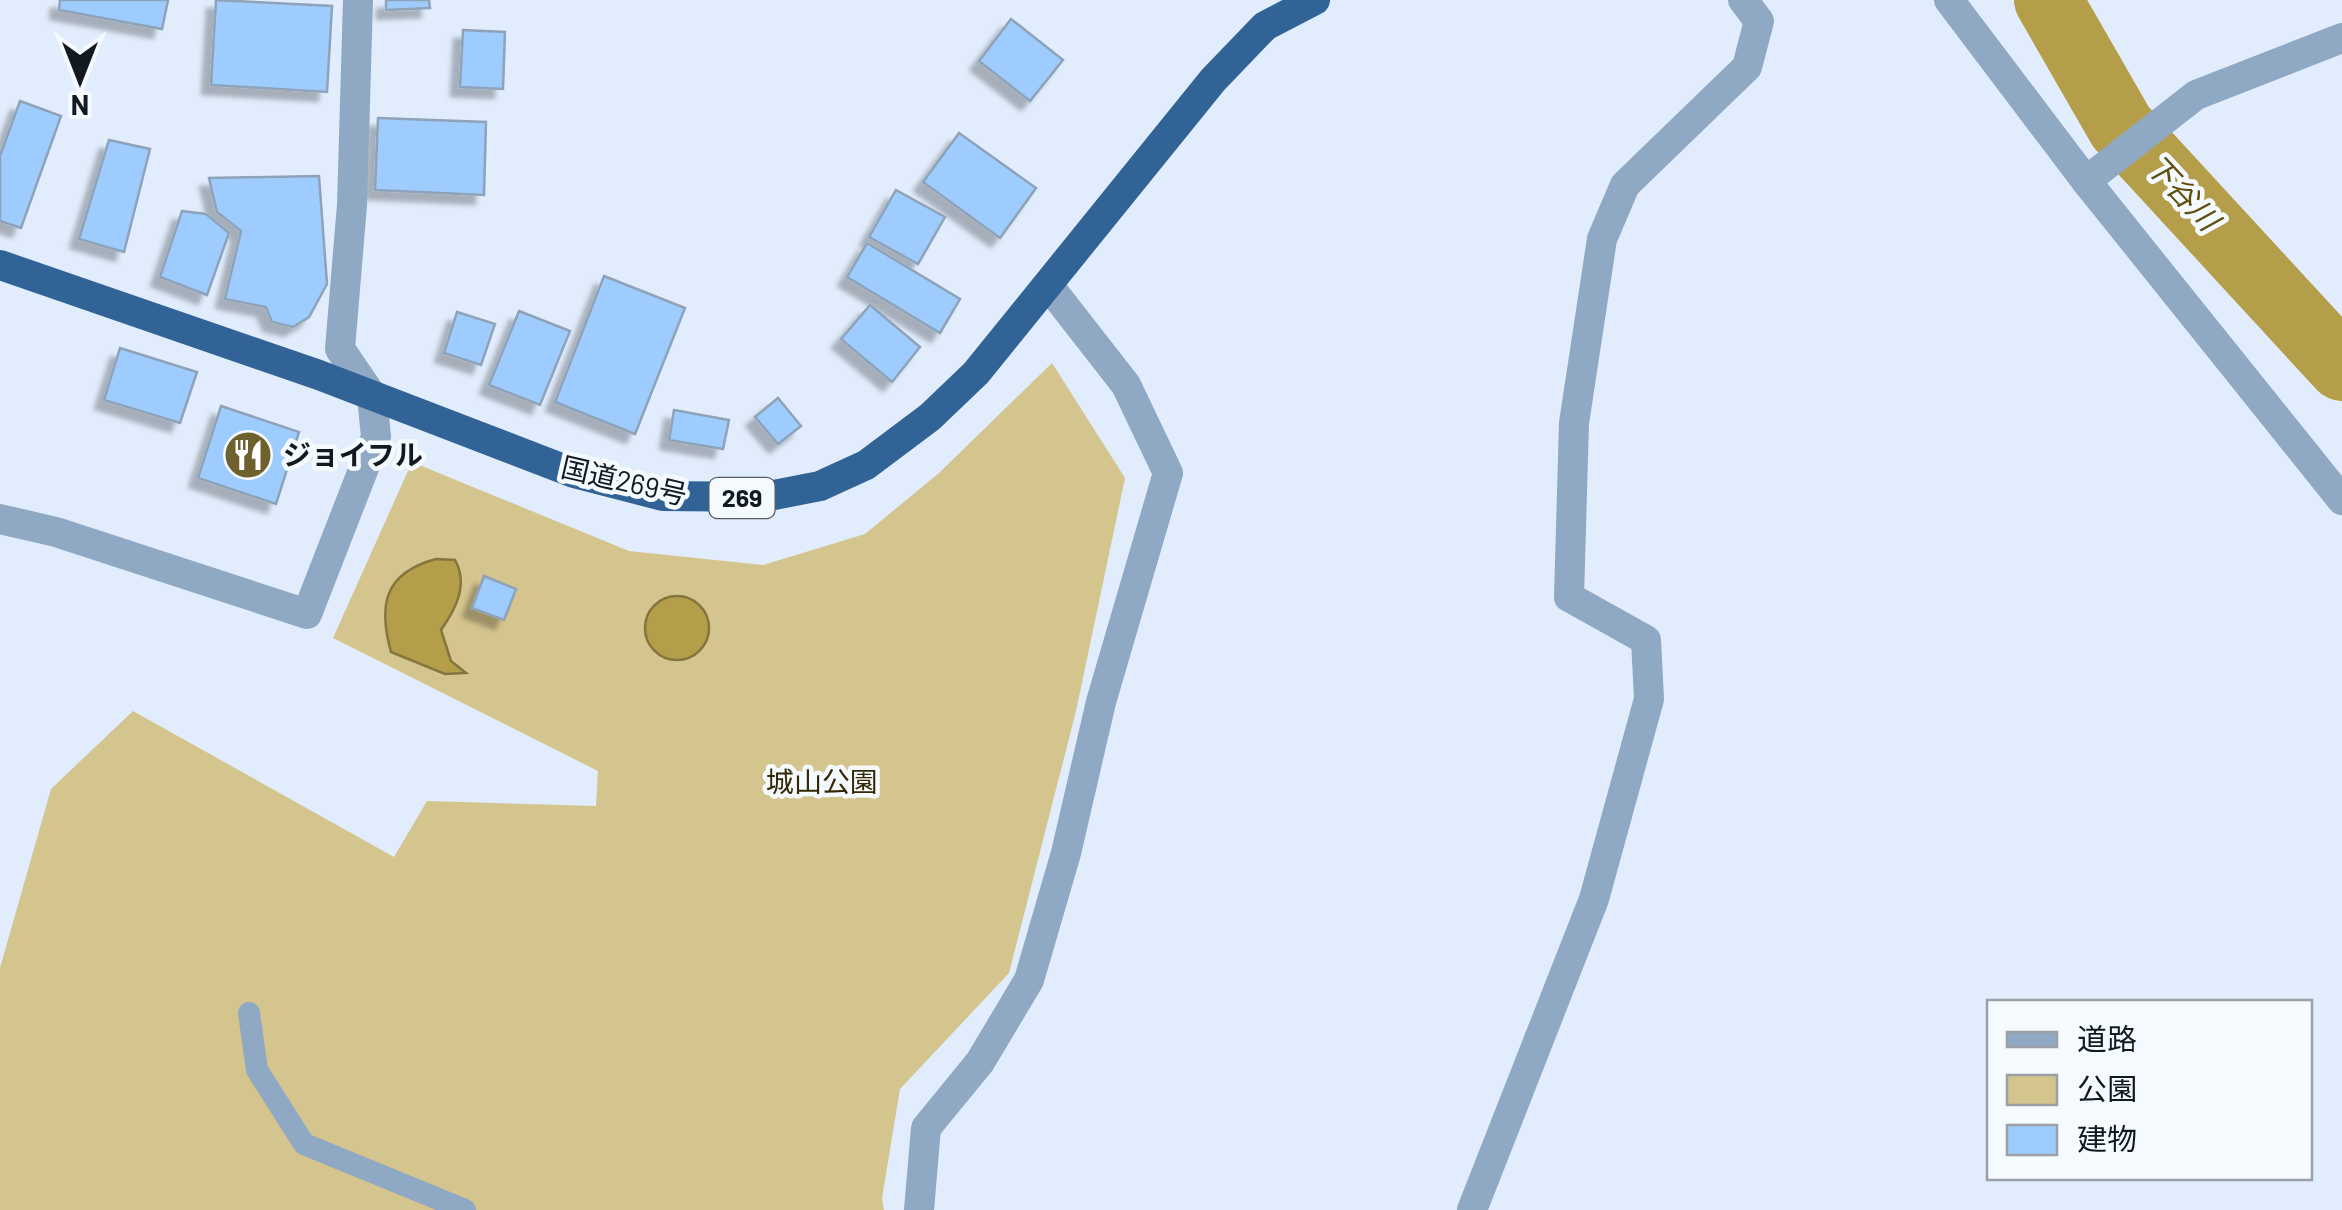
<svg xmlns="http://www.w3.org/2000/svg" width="2342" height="1210" viewBox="0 0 2342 1210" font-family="Barlow,'Noto Sans JP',sans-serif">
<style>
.green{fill:#d4c48e}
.water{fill:#b59e4a;stroke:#84763e;stroke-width:2.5}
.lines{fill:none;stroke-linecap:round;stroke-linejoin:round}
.river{stroke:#b59e4a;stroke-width:68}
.building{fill:#9fccff;stroke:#8ea2b8;stroke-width:2.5;filter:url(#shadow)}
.service{stroke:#8fa8c3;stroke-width:22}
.minor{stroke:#8fa8c3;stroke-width:30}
.trunk{stroke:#316396;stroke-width:30}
.labels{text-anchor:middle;stroke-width:9;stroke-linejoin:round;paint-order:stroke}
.shield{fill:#f5fafe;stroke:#565c63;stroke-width:2.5}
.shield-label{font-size:25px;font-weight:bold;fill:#121921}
.poi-label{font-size:28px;font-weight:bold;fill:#121921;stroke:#f5fafe;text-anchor:start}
.street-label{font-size:28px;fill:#121921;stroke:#f5fafe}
.park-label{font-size:28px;fill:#332903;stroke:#f5fafe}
.water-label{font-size:30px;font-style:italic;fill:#5f4f0d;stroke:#f5fafe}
</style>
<defs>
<filter id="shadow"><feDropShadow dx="-9" dy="9" stdDeviation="2.5" flood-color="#0004"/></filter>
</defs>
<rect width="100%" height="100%" fill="#e1edfc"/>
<!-- green -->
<polygon class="green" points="1052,363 1125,478 1076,711 1009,973 900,1089 882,1198 884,1210 0,1210 0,968 51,789 133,711 394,857 427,801 596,806 598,771 333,638 412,462 629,551 763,565 865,534 939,473"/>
<!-- water -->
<g class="water">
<path d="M436 559 455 560C469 585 455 610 441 630L451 661 466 673 445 674 391 652C378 605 384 573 436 559Z"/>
<circle cx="677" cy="628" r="32"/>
</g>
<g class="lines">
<!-- river -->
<polyline class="river" points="2048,0 2121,127 2342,367"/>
</g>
<!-- building -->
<g class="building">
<polygon points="60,0 168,0 162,29 59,10"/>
<polygon points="216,0 332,6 327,92 211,85"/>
<polygon points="386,0 429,0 430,8 386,10"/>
<polygon points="1011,19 1063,60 1030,101 979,61"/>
<polygon points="463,30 505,32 503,89 460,87"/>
<polygon points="20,101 61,116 21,228 0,221 0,156"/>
<polygon points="378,118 486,122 484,195 375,190"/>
<polygon points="959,133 1036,188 1000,238 923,182"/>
<polygon points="109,140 150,149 124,252 79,239"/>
<polygon points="319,176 327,284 309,317 293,327 272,322 266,307 225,299 241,231 217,212 209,178"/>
<polygon points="896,190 945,217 918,264 869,237"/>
<polygon points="182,211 206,214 229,233 207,295 160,277"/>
<polygon points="867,243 960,299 940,333 847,277"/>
<polygon points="604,276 685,308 635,434 555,402"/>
<polygon points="870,305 920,347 892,382 841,339"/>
<polygon points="519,311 570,331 540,405 489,385"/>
<polygon points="457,312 495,324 481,365 444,353"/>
<polygon points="120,348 197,372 180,423 104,400"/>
<polygon points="778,398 801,426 778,444 755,417"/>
<polygon points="221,406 299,432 276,504 198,478"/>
<polygon points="674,410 729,420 723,449 669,440"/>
<polygon points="484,576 516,589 504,620 472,608"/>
</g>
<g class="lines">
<!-- service -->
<polyline class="service" points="249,1013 257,1070 304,1144 465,1210"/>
<!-- minor -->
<g class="minor">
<polyline points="1949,0 2086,181 2342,500"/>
<polyline points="2086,181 2196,95 2342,38"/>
<polyline points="0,519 56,532 307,614 376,437 372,396 340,349 352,205 358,0"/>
<polyline points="919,1210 926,1128 980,1062 1029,980 1066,853 1101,702 1168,473 1126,385 1048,285"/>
<polyline points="1472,1210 1594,899 1649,699 1646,640 1569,597 1574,423 1602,239 1625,185 1747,67 1759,21 1743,0"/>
</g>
<!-- trunk -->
<polyline class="trunk" points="0,265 319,375 574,473 663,496 764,497 820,486 866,465 930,417 976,373 1213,80 1265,26 1315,0"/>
</g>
<!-- icons -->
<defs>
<g id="restaurant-disc" transform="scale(2.5)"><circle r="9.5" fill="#6f612e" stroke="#f5fafe"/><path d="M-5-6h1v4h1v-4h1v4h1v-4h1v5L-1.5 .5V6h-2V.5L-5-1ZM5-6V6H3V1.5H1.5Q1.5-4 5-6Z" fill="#fff"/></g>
</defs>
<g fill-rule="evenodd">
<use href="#restaurant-disc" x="248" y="455"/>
</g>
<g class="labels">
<!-- shield labels -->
<rect class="shield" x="709.5" y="478" width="65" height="40" rx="8"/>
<g class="shield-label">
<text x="742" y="507">269</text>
</g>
<!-- poi labels -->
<g class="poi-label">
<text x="283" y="465">ジョイフル</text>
</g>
<!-- street labels -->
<g class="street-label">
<text transform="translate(624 481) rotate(13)" y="10">国道269号</text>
</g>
<!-- park labels -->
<g class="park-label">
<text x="822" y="792">城山公園</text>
</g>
<!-- water labels -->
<g class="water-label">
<text transform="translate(2182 193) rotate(47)" y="10">下谷川</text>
</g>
</g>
<!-- legend -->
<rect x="1987" y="1000" width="325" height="180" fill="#f5fafe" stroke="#9aa0a6" stroke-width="2.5"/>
<rect x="2007" y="1032" width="50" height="15" fill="#8fa8c3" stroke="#9aa0a6" stroke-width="2.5"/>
<text x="2077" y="1050" font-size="30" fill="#121921">道路</text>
<rect x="2007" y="1075" width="50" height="30" fill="#d4c48e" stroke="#9aa0a6" stroke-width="2.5"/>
<text x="2077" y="1100" font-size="30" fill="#121921">公園</text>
<rect x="2007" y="1125" width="50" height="30" fill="#9fccff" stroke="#9aa0a6" stroke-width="2.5"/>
<text x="2077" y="1150" font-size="30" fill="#121921">建物</text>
<!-- north arrow -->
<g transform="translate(80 80) rotate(180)" stroke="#f5fafe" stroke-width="8" paint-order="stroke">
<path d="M0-8L18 38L0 25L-18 38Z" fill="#121921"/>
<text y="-15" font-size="28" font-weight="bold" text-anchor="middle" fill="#121921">N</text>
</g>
</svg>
